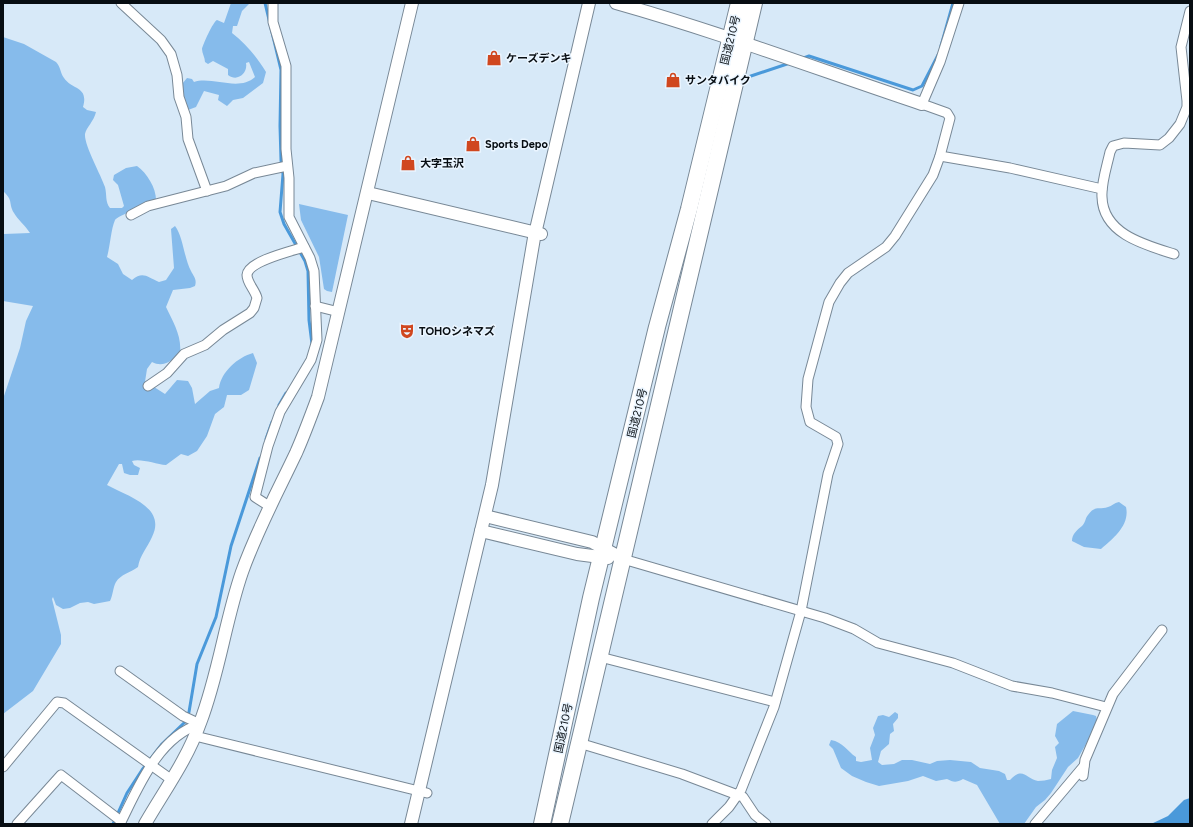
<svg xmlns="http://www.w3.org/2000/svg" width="1193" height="827" viewBox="0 0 1193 827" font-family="Figtree,'Noto Sans JP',sans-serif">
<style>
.green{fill:#86bbeb}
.water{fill:#4a99da}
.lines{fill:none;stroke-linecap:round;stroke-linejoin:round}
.stream{stroke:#4a99da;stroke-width:3}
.minor-casing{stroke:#788896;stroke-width:11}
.tertiary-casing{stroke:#788896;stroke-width:14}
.trunk-casing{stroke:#788896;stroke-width:18}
.minor{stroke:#fff;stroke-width:9}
.tertiary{stroke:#fff;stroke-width:12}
.trunk{stroke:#fff;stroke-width:16}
.labels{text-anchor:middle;stroke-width:3;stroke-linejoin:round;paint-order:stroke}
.street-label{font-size:11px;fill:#070d12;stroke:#eaf5ff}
.poi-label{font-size:11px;font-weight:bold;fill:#070d12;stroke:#eaf5ff;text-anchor:start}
</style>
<rect width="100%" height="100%" fill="#d7e9f8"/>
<!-- green -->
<g class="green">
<path d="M231 3H250L242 11 237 26H233L232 33C246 44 257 57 266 72L263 83 243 98 233 100 227 106 218 100 219 95 204 91 196 107 188 110 182 98V84L187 78 192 79 194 82C212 76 239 92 255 77L249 62 246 63C248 74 237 82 228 75V69L213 61 208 64 205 62C205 58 202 53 202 49 203 44 213 22 217 20L224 23Z"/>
<path d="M3 37 24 44 56 62C61 67 60 73 64 78 72 90 89 86 83 107L87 110 96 112C94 121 86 128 85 134 84 145 101 175 105 187 107 195 105 202 110 208H122L124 206 118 185 113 180 114 175 126 168 137 166C147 173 156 188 156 200 149 204 117 216 115 220 111 229 110 247 107 257L118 264 123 274 132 280C143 271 147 277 159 282L166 280 174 268 171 229 175 226C183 236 184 258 191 271 194 277 197 279 195 286L190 288 173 290 166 307C173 322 182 336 180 353 172 361 163 368 152 362L147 369 144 388 149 391 154 387 165 394 177 380 188 381 192 388 195 404 210 391 219 388C221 372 238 357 253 353L257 363 249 390 241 395H227L224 407 215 414 207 436 197 451 188 456 181 454 166 465C156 464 140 458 132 461L134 465 140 468 138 475H130L124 473 122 464H119L107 485C127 496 167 507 152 537 147 548 140 555 138 567 130 573 121 574 116 582 113 587 113 595 110 601L94 604 88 602 80 603 70 608 63 609 56 605 53 597 52 599 61 635V644L33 691 3 714V399L20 348 26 321 33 306 3 301 4 234 30 233C25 225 18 220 14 213 8 203 14 201 3 191Z"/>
<polygon points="299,204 348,215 332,292 327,291 324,289 319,257 301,220"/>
<path d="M1119 502 1126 507C1130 525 1114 538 1101 549L1084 547 1072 541C1072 534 1077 530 1082 526 1086 522 1085 518 1088 515 1095 505 1099 510 1108 507 1112 506 1114 503 1119 502Z"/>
<path d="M1073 711 1093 715 1096 716 1098 723 1078 758 1068 767 1051 793 1045 800 1036 807 1024 824H1000L977 785 963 779C956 783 953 782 947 779L936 781 923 776 908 781 879 786 866 782 852 776 841 768 833 749 829 745 831 740C843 742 847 751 856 757V761L861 762 872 760 870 748 875 735 873 728 878 716 883 715 889 717 895 712 898 714V718L893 724 894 731 890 734 889 744 881 751 878 762 882 765 894 764 902 760H912L930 764 937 761 950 760 971 762 980 768 999 771 1005 774 1007 780H1010C1023 766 1026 779 1038 781 1042 781 1047 780 1051 779L1052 770 1057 758 1055 747 1059 743 1055 736 1057 724Z"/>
</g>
<!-- water -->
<polygon class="water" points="1190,798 1190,824 1151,824 1168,816 1184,800"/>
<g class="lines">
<!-- stream -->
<g class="stream">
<polyline points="265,3 281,70 280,126 281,160 283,174 280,212 284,224 305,261 308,271 309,320 312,344"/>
<polyline points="941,46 953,3"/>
<polyline points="801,59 809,56 913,90 922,86 938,55"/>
<polyline points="748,77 790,63"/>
<polyline points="279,405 286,393"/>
<polyline points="266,439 272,422"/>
<polyline points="113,824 127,793 142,770 162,744 185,722 189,712 197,664 216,617 231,546 260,458"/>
</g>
<!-- minor casing -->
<g class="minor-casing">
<g id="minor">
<polyline points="121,3 161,40 171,54 177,75 179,97 186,117 188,139 207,191"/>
<polyline points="940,156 1010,168 1102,189"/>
<polyline points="131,215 148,206 226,186 254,173 287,166"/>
<path d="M1174 254C1145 245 1103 234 1102 197 1101 183 1107 166 1110 152L1113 146 1124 143 1160 145 1169 138 1180 124 1187 107V101L1181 47 1190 11"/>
<polyline points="315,306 339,312"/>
<path d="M148 386 167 373 184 354 205 345 223 330 250 313 254 308 257 298C255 290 247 283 247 275 248 261 292 251 304 247"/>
<polyline points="269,506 255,497 268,446 280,412 311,360 317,340 314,271 310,258 289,217 289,178 286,149 286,66 273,22 273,3"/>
<polyline points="623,559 825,618 854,629 878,643 953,663 1012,686 1052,693 1106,707"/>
<polyline points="600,657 775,702"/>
<polyline points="120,671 183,716 200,724"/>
<polyline points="195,736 427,793"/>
<polyline points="579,743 682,774 743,797 755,815 766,824"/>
<polyline points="3,767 57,702 64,703 172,780"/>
<polyline points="1083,776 1085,760 1113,694 1162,630"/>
<polyline points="17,824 61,775 121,821"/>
<path d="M120 824C138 788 158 737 200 724"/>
<polyline points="712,824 729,807 741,790 774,707 801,611 828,474 838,444 836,437 810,422 806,407 808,379 829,302 840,283 848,273 886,247 895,236 933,175 940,156 950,118 947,113 922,104 940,62 959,3"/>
<polyline points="1035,824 1084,766"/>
</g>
</g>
<!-- tertiary casing -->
<g class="tertiary-casing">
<g id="tertiary">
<path d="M616 3C719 32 820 70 922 104"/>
<polyline points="368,193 541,234"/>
<polyline points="485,516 592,542 623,559"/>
<polyline points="481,531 577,554 608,558"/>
<path d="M145 824C164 791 187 760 200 723 219 674 225 621 242 572 257 530 277 493 296 453 304 435 311 416 318 397L412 3"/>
<polyline points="411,824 492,485 534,238 589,3"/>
</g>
</g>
<!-- trunk casing -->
<g class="trunk-casing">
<g id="trunk">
<polyline points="542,824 591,598 657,327 689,209 739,3"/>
<polyline points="560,824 754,3"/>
</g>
</g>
<!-- minor -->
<use href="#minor" class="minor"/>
<!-- tertiary -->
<use href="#tertiary" class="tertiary"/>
<!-- trunk -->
<use href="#trunk" class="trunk"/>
</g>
<!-- icons -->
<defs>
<g id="shop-bare" transform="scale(1.2)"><path d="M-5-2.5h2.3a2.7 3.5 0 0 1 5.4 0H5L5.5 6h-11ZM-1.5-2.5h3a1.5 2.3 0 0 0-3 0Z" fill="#d0471f" stroke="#eaf5ff" stroke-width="2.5" paint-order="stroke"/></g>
<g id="theatre-bare" transform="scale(1.2)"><path d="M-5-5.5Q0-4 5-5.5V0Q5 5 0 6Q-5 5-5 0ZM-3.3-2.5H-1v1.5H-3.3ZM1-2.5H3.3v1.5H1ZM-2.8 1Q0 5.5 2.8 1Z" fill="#d0471f" stroke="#eaf5ff" stroke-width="2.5" paint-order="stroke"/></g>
</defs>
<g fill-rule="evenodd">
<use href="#shop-bare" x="494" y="58"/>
<use href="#shop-bare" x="673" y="80"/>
<use href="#shop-bare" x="473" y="144"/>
<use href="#shop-bare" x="408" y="163"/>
<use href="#theatre-bare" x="407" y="331"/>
</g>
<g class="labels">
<!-- street labels -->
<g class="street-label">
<text transform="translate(730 40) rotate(-76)" y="4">国道210号</text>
<text transform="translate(637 413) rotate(-76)" y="4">国道210号</text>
<text transform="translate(563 728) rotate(-78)" y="4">国道210号</text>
</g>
<!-- poi labels -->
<g class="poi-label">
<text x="506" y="62">ケーズデンキ</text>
<text x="685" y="84">サンタバイク</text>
<text x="485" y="148">Sports Depo</text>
<text x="420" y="167">大字玉沢</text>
<text x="419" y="335">TOHOシネマズ</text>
</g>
</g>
<!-- border -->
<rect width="1193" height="827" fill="none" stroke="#070d12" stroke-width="8"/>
</svg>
